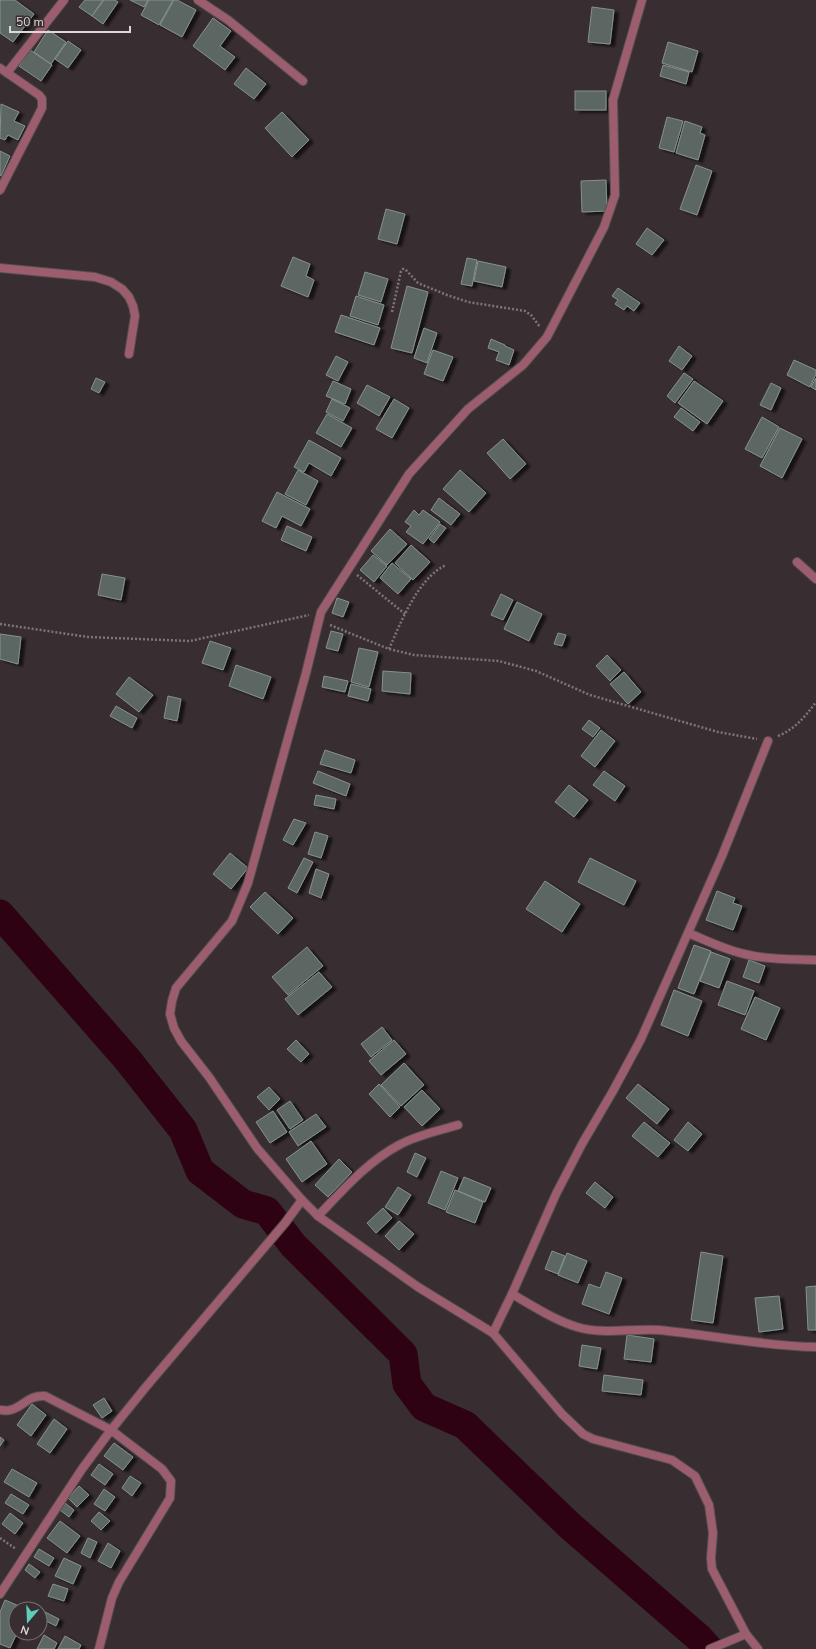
<svg xmlns="http://www.w3.org/2000/svg" width="816" height="1649" viewBox="0 0 816 1649" font-family="'Nunito Sans',sans-serif">
<style>
.lines{fill:none;stroke-linecap:round;stroke-linejoin:round}
.river{stroke:#2f0213;stroke-width:29}
.building{fill:#5b6663;stroke:#86928f;filter:url(#shadow)}
.service-casing{stroke:#564d4f;stroke-width:10}
.minor-casing{stroke:#564d4f;stroke-width:10}
.path{stroke:#7e7578;stroke-width:2.5;stroke-dasharray:2 2;stroke-linecap:butt}
.service{stroke:#9c5e6f;stroke-width:8}
.minor{stroke:#9c5e6f;stroke-width:8}
</style>
<defs>
<filter id="shadow"><feDropShadow dx="4.5" dy="2.5" stdDeviation="1" flood-color="#0009"/></filter>
</defs>
<rect width="100%" height="100%" fill="#382e31"/>
<g class="lines">
<!-- river -->
<polyline class="river" points="0,914 127,1059 183,1130 200,1171 243,1204 267,1211 293,1245 403,1354 407,1384 424,1407 465,1425 569,1525 699,1638 709,1649"/>
</g>
<!-- building -->
<g class="building">
<polygon points="0,0 15,0 34,14 13,42 0,33"/>
<polygon points="85,0 103,0 92,16 79,7"/>
<polygon points="104,0 115,0 118,2 103,24 92,16"/>
<polygon points="130,0 148,0 144,7"/>
<polygon points="149,0 173,0 159,25 141,15"/>
<polygon points="174,0 177,0 196,10 182,37 160,25"/>
<polygon points="592,7 614,10 610,44 588,42"/>
<polygon points="213,18 231,31 220,46 235,57 225,70 193,46"/>
<polygon points="48,30 66,42 51,64 34,52"/>
<polygon points="68,41 81,50 68,68 55,59"/>
<polygon points="668,42 698,51 692,72 662,63"/>
<polygon points="30,50 52,65 41,81 19,66"/>
<polygon points="663,65 689,72 686,84 660,76"/>
<polygon points="246,68 266,84 254,99 234,84"/>
<rect x="575" y="91" width="31" height="19"/>
<polygon points="1,104 19,112 14,121 25,126 18,140 8,135 5,140 0,138"/>
<polygon points="282,112 309,140 292,157 265,128"/>
<polygon points="667,117 683,121 674,152 659,148"/>
<polygon points="685,121 702,127 700,133 705,135 698,160 676,153"/>
<polygon points="0,151 10,156 1,176 0,175"/>
<polygon points="696,165 712,171 697,215 680,209"/>
<polygon points="606,180 607,211 582,212 581,181"/>
<polygon points="386,209 405,214 397,244 378,239"/>
<polygon points="647,228 664,240 652,255 636,244"/>
<polygon points="293,257 310,264 306,276 314,280 308,297 281,286"/>
<polygon points="467,258 477,260 472,286 461,284"/>
<polygon points="478,261 506,267 502,287 474,281"/>
<polygon points="365,272 388,279 381,302 358,295"/>
<polygon points="407,286 428,292 412,353 391,348"/>
<polygon points="618,288 640,303 634,311 627,306 624,310 615,304 618,300 612,296"/>
<polygon points="356,296 384,305 378,325 350,316"/>
<polygon points="341,315 380,328 374,345 335,332"/>
<polygon points="424,328 437,333 427,363 414,358"/>
<polygon points="491,339 505,345 505,346 514,350 509,365 496,360 499,352 488,348"/>
<polygon points="679,346 692,356 682,370 669,361"/>
<polygon points="433,350 453,357 443,381 424,374"/>
<polygon points="336,356 348,362 338,381 326,375"/>
<polygon points="794,360 816,370 816,374 810,387 787,375"/>
<polygon points="684,373 693,379 675,403 667,396"/>
<polygon points="96,378 105,382 99,393 91,389"/>
<polygon points="816,378 816,390 811,387"/>
<polygon points="333,381 351,389 345,404 326,396"/>
<polygon points="694,381 723,401 707,424 678,403"/>
<polygon points="771,383 781,388 771,410 760,405"/>
<polygon points="367,385 390,397 379,416 357,403"/>
<polygon points="332,399 350,408 343,421 326,412"/>
<polygon points="394,399 409,408 392,438 376,429"/>
<polygon points="681,408 700,422 693,431 674,417"/>
<polygon points="327,414 352,428 341,447 316,433"/>
<polygon points="762,417 779,427 762,458 745,449"/>
<polygon points="780,428 802,439 782,478 760,466"/>
<polygon points="503,439 526,464 510,479 487,453"/>
<polygon points="309,440 341,458 331,476 309,463 304,472 294,467"/>
<polygon points="298,470 318,481 306,505 285,494"/>
<polygon points="460,470 486,493 469,512 443,489"/>
<polygon points="277,492 310,509 301,526 282,516 276,528 262,521"/>
<polygon points="439,498 460,514 451,525 431,510"/>
<polygon points="414,510 419,515 423,510 440,522 423,544 406,532 411,526 405,522"/>
<polygon points="440,524 446,528 434,543 429,539"/>
<polygon points="287,526 312,537 306,551 281,540"/>
<polygon points="390,529 407,544 387,565 371,551"/>
<polygon points="411,545 430,562 413,580 395,563"/>
<polygon points="373,555 387,566 374,582 360,570"/>
<polygon points="392,563 411,579 398,594 380,578"/>
<polygon points="102,574 125,578 121,600 98,595"/>
<polygon points="501,594 513,600 503,620 491,615"/>
<polygon points="337,598 349,602 343,617 332,613"/>
<polygon points="517,602 542,614 529,641 504,629"/>
<polygon points="331,631 343,634 338,651 326,648"/>
<polygon points="558,633 566,635 562,646 554,644"/>
<polygon points="0,634 21,637 18,664 0,659"/>
<polygon points="210,641 231,648 223,670 202,663"/>
<polygon points="359,648 378,652 369,687 351,682"/>
<polygon points="607,655 621,670 610,681 596,666"/>
<polygon points="236,665 271,677 263,699 229,686"/>
<polygon points="383,671 411,673 410,694 382,691"/>
<polygon points="624,672 641,692 628,704 610,684"/>
<polygon points="324,676 348,681 345,692 322,687"/>
<polygon points="129,677 153,695 139,712 116,694"/>
<polygon points="351,684 371,689 368,701 348,696"/>
<polygon points="168,696 181,699 177,721 164,718"/>
<polygon points="116,706 137,718 132,728 110,716"/>
<polygon points="589,720 600,728 593,737 582,729"/>
<polygon points="601,730 615,741 595,767 581,756"/>
<polygon points="325,750 355,760 351,773 320,764"/>
<polygon points="318,771 350,784 346,796 313,783"/>
<polygon points="604,771 625,786 615,801 593,785"/>
<polygon points="569,785 588,800 574,817 555,802"/>
<polygon points="316,795 336,799 334,809 314,805"/>
<polygon points="294,819 306,823 293,845 283,840"/>
<polygon points="315,832 328,836 321,858 308,854"/>
<polygon points="230,853 248,868 231,889 213,874"/>
<polygon points="304,858 313,862 297,893 288,888"/>
<polygon points="590,858 636,881 624,905 578,882"/>
<polygon points="316,869 329,874 321,898 309,893"/>
<polygon points="545,881 580,904 562,932 526,909"/>
<polygon points="717,891 735,898 733,903 742,906 733,930 706,920"/>
<polygon points="265,892 293,918 278,934 250,907"/>
<polygon points="694,945 711,951 694,994 678,988"/>
<polygon points="307,947 323,966 288,995 272,977"/>
<polygon points="711,952 730,959 719,988 700,981"/>
<polygon points="749,960 765,966 759,983 743,977"/>
<polygon points="319,972 332,987 298,1015 285,999"/>
<polygon points="727,981 754,991 745,1015 718,1005"/>
<polygon points="674,990 702,1001 688,1036 661,1025"/>
<polygon points="755,997 780,1008 766,1040 741,1029"/>
<polygon points="382,1027 392,1040 371,1057 361,1044"/>
<polygon points="296,1040 309,1054 301,1062 287,1049"/>
<polygon points="394,1040 406,1054 381,1075 369,1061"/>
<polygon points="404,1063 424,1085 401,1106 381,1085"/>
<polygon points="379,1084 400,1107 390,1117 369,1094"/>
<polygon points="638,1084 669,1109 657,1124 626,1098"/>
<polygon points="269,1087 280,1099 269,1110 257,1097"/>
<polygon points="422,1090 440,1109 422,1126 404,1107"/>
<polygon points="290,1101 303,1120 290,1129 277,1110"/>
<polygon points="273,1111 287,1132 270,1143 256,1122"/>
<polygon points="316,1114 326,1127 298,1146 289,1132"/>
<polygon points="644,1122 670,1143 658,1157 632,1136"/>
<polygon points="688,1122 702,1134 688,1151 674,1140"/>
<polygon points="311,1141 327,1164 302,1182 286,1159"/>
<polygon points="415,1153 426,1158 417,1177 407,1172"/>
<polygon points="339,1159 352,1172 328,1197 315,1185"/>
<polygon points="441,1171 458,1178 445,1210 428,1203"/>
<polygon points="464,1177 491,1188 485,1202 458,1191"/>
<polygon points="595,1182 613,1197 605,1208 586,1193"/>
<polygon points="398,1187 411,1195 398,1215 385,1207"/>
<polygon points="455,1190 483,1202 475,1223 446,1212"/>
<polygon points="383,1208 392,1218 376,1233 367,1223"/>
<polygon points="399,1221 414,1234 399,1250 385,1236"/>
<polygon points="552,1251 565,1256 558,1274 545,1269"/>
<polygon points="701,1252 723,1256 713,1323 691,1320"/>
<polygon points="567,1253 587,1261 578,1283 558,1275"/>
<polygon points="606,1272 622,1278 609,1314 582,1304 589,1284 600,1288"/>
<polygon points="816,1286 816,1330 808,1330 806,1287"/>
<polygon points="779,1296 783,1329 759,1332 755,1298"/>
<polygon points="627,1335 654,1339 651,1362 624,1359"/>
<polygon points="582,1345 601,1348 597,1369 579,1366"/>
<polygon points="604,1375 643,1380 641,1395 602,1391"/>
<polygon points="104,1398 112,1411 102,1418 93,1405"/>
<polygon points="32,1404 46,1415 31,1436 17,1425"/>
<polygon points="54,1419 67,1429 50,1453 37,1444"/>
<polygon points="0,1437 4,1440 0,1446"/>
<polygon points="114,1443 133,1457 123,1470 104,1456"/>
<polygon points="99,1464 113,1474 105,1485 91,1475"/>
<polygon points="12,1469 37,1483 29,1497 4,1482"/>
<polygon points="130,1476 141,1483 132,1496 122,1488"/>
<polygon points="79,1486 89,1495 77,1507 68,1498"/>
<polygon points="104,1489 115,1497 105,1511 94,1504"/>
<polygon points="11,1494 29,1505 23,1514 5,1503"/>
<polygon points="65,1503 74,1510 69,1517 60,1510"/>
<polygon points="99,1512 110,1521 101,1530 91,1521"/>
<polygon points="10,1513 23,1523 15,1534 2,1524"/>
<polygon points="60,1521 80,1536 67,1553 47,1538"/>
<polygon points="88,1538 97,1542 90,1558 81,1553"/>
<polygon points="108,1543 120,1551 111,1568 98,1561"/>
<polygon points="39,1549 54,1558 49,1566 34,1557"/>
<polygon points="64,1558 81,1566 73,1584 55,1576"/>
<polygon points="29,1564 40,1572 35,1578 25,1570"/>
<polygon points="53,1584 68,1589 64,1601 48,1596"/>
<polygon points="5,1600 26,1609 16,1609 17,1633 10,1648 0,1644 0,1612"/>
<polygon points="45,1612 59,1619 56,1626 42,1619"/>
<polygon points="44,1635 57,1643 54,1649 37,1649"/>
<polygon points="65,1636 81,1645 79,1649 58,1649"/>
</g>
<g class="lines">
<!-- service casing -->
<g class="service-casing">
<g id="service">
<polyline points="797,562 816,579"/>
<polyline points="99,1649 112,1598 119,1582 170,1498 171,1481 162,1469 111,1430"/>
<polyline points="710,1649 746,1634"/>
</g>
</g>
<!-- minor casing -->
<g class="minor-casing">
<g id="minor">
<polyline points="198,0 228,20 303,81"/>
<polyline points="642,0 613,100 615,195 604,227 547,337 523,365 468,409 409,474 321,612 306,673 248,883 232,921 176,988 172,1001 170,1014 174,1028 181,1041 209,1077 257,1148 302,1200 318,1216 418,1287 493,1333 562,1414 583,1434 593,1439 672,1460 695,1476 709,1505 713,1533 711,1558 712,1569 746,1634 758,1649"/>
<polyline points="0,68 39,95 42,99 42,108 0,190"/>
<polyline points="7,73 64,0"/>
<polyline points="0,268 95,277 111,282 122,289 129,297 133,306 135,316 129,354"/>
<path d="M688 933C708 941 727 951 749 955 770 960 794 959 816 960"/>
<path d="M318 1216C343 1190 367 1162 399 1145 417 1135 438 1131 458 1125"/>
<path d="M512 1294C533 1306 554 1320 577 1327 603 1335 632 1328 659 1330 711 1335 763 1346 816 1347"/>
<polyline points="493,1333 512,1294 556,1194 582,1144 613,1091 641,1039 722,856 768,741"/>
<path d="M0 1410C3 1410 7 1411 10 1410 24 1407 27 1395 45 1396L111 1430"/>
<polyline points="0,1594 82,1469 111,1430 145,1388 285,1223 302,1200"/>
</g>
</g>
<!-- path -->
<g class="path">
<polyline points="392,312 401,271 403,269 405,269 418,283 447,295 468,302 525,311 531,315 540,327"/>
<polyline points="357,575 405,614"/>
<polyline points="0,624 88,637 190,641 309,615"/>
<polyline points="330,625 389,649 414,655 499,661 536,671 590,695 718,732 757,739"/>
<path d="M389 649C401 622 418 578 446 565"/>
<path d="M778 736C795 729 805 717 816 702"/>
<polyline points="0,1538 16,1549"/>
</g>
<!-- service -->
<use href="#service" class="service"/>
<!-- minor -->
<use href="#minor" class="minor"/>
</g>
<!-- north arrow -->
<g transform="translate(28 1621) rotate(199)"><circle r="19" fill="#382e31" stroke="#7a7275"/>
<path d="M0-3L7 15L0 10L-7 15Z" fill="#5cceba"/>
<text y="-6" font-size="11" font-weight="bold" text-anchor="middle" fill="#ded8da">N</text>
</g>
<!-- scale -->
<path d="M10 26v6h120v-6" fill="none" stroke="#ded8da" stroke-width="2"/>
<text x="16" y="26" font-size="12" fill="#ded8da" stroke="#382e31" stroke-width="3" paint-order="stroke">50 m</text>
</svg>
